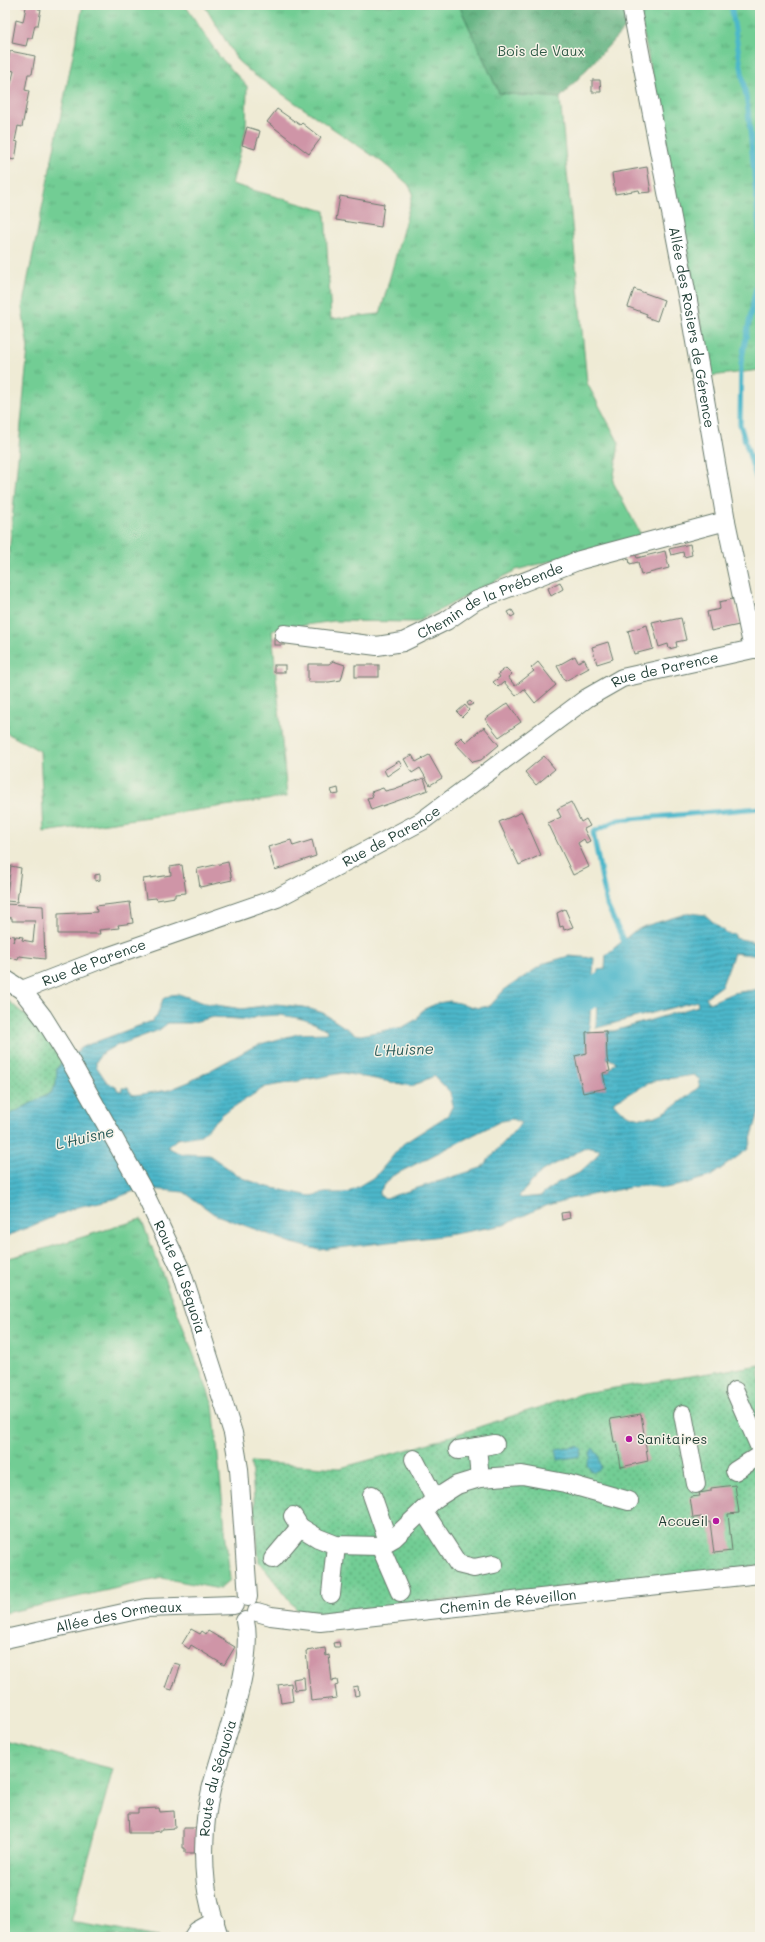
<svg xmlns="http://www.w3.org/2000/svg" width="765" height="1942" viewBox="0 0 765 1942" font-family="Mali,sans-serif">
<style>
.grass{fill:url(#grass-tufts);stroke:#488564}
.forest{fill:url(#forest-crowns);stroke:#3e7659}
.park{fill:url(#park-dots);stroke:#488564}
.water{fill:url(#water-rules);stroke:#367a7f;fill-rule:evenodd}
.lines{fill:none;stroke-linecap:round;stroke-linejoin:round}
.stream{stroke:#4db7ca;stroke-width:5}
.river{stroke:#4db7ca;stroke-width:29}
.building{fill:#cf95a7}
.minor-casing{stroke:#687a6c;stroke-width:20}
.minor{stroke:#fff;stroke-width:18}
.poi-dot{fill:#b5179e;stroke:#f7f3e8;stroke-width:1.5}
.labels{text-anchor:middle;stroke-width:3;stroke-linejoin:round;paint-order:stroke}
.park-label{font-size:14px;fill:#305a47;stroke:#f7f3e8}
.street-label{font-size:14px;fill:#1f3d34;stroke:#f7f3e8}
.poi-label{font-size:14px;fill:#1f3d34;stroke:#f7f3e8;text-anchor:start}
.water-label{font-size:15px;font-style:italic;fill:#2a5c5a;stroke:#f7f3e8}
</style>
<defs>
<pattern id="grass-tufts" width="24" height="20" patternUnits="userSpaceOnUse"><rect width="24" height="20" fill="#72cd94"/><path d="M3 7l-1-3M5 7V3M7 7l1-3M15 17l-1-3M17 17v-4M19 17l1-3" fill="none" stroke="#5da87a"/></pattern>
<pattern id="forest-crowns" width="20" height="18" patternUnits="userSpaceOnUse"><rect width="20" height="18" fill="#5db07e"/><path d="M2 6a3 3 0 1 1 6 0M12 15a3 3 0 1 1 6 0" fill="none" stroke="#4c9068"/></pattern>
<pattern id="park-dots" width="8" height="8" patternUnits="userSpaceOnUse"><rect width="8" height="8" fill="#72cd94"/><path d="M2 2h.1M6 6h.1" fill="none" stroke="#5da87a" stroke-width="1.8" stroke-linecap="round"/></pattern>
<pattern id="water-rules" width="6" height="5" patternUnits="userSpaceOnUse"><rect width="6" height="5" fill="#4db7ca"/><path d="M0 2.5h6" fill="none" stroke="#3f96a5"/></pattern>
</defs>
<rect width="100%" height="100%" fill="#f7f3e8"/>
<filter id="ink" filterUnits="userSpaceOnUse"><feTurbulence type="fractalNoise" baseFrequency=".025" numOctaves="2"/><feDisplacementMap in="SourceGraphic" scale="8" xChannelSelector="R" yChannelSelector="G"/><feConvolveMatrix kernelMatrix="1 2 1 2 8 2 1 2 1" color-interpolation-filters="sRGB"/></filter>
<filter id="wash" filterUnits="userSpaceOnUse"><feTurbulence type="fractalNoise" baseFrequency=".012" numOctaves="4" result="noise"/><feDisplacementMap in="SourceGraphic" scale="16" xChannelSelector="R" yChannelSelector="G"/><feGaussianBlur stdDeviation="0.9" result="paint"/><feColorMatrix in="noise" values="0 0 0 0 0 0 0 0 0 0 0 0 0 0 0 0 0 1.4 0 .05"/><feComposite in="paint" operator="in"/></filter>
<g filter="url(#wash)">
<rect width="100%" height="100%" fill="#efebd5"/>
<!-- grass -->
<g class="grass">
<polygon points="83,5 185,5 219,56 247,86 246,129 232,184 325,211 331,319 380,314 413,193 408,184 382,162 253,74 238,61 204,5 459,5 499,93 560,98 587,383 619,443 613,482 642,537 516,570 417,622 334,621 272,630 287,797 44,832 40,751 5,732 5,598 28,348 22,308"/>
<polygon points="638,5 760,5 760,370 711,376"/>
<polygon points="141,1219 213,1404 230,1580 220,1589 162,1578 5,1613 5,1259 47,1248"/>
<polygon points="5,1741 113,1769 71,1922 159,1937 5,1937"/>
</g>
<!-- forest -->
<polygon class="forest" points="459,5 638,5 639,13 560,98 499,93"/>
<!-- park -->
<g class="park">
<polygon points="5,998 29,1018 64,1061 57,1068 56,1085 51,1093 5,1117"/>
<polygon points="760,1365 760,1566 302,1616 259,1562 251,1462 340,1468 417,1447 583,1393"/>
</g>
<!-- water -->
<g class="water">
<path d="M689 913 705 915 727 934 735 935V938L760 943V956L734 953 722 985 706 997 709 1003 733 993 760 989V1109L748 1149 711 1176 681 1185 665 1188 643 1185 569 1199 542 1207 504 1225 441 1236 320 1250 292 1243 214 1214 184 1192 142 1188 113 1199 77 1207 5 1237V1117L51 1093 56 1085 57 1068 82 1047 152 1021 157 1016 163 999 171 995 179 994 204 1003 242 1009 276 1004 304 1007 323 1013 355 1034 361 1035 403 1027 417 1019 422 1010 438 1003 450 1001 478 1008 490 1006 504 990 545 963 569 956 594 958 589 1032H586L587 1053 575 1056 584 1093 606 1088 603 1073 610 1071V1069L616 1062 607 1058 606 1031H614L698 1006 697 1001 596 1028 598 970 605 969 606 955 633 932 645 926ZM279 1015C297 1017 311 1020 327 1030V1033L298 1034 264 1043 253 1047 189 1082 169 1090 135 1095 131 1094 128 1088H122V1091L117 1090V1088L106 1081 96 1066V1062L101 1054 113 1047 159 1030 168 1023H189L214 1017 248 1020 260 1016ZM343 1073 412 1086 434 1076 450 1092 453 1105 448 1115 403 1144 376 1176 347 1193H325L310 1196 268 1187 242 1178 209 1155 181 1154 167 1147 177 1139 201 1135 224 1113 265 1087ZM694 1075 700 1080 699 1087C679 1102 657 1126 630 1115 622 1111 618 1110 613 1102L653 1081ZM512 1119 521 1123 481 1168 386 1198 380 1196V1191L392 1176 501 1121ZM587 1147 600 1150 595 1158 579 1173 557 1183 541 1196 521 1198 519 1196 542 1171Z"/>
<polygon points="578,1446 582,1450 580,1456 558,1460 556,1449"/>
<polygon points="593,1448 599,1456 601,1468 594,1472 590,1470 587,1465 591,1457 590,1453"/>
</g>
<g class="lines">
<!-- stream -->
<g class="stream">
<polyline points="731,5 748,109 760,238"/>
<polyline points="760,267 741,363 740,424 760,491"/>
<polyline points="626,946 607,905 593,832 618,820 760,808"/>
</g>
<!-- river -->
<polyline class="river" points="557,1012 625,975 633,976"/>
</g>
<g id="blocks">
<!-- building -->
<g class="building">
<polygon points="21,5 39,5 38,9 41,9 38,25 35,25 32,38 28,38 26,46 12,43 16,20 23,22 26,7"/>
<polygon points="10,51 35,56 32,74 28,74 25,90 29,91 22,127 18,126 15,141 18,142 15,160 5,158 5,86 10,87 14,71 7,69"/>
<polygon points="592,80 600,80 601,92 592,92"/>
<polygon points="277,109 300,125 302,123 321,138 309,154 267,122"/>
<polygon points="247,127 260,131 255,149 242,145"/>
<polygon points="647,167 651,192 640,193 639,190 615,194 612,173"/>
<polygon points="340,196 384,204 381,227 336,220"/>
<polygon points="634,289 664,300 657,321 646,317 647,314 628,307"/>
<polygon points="690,544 692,555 684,557 683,552 671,555 669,549"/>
<polygon points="665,551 669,568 641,575 638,562 630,564 629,559 625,560 624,555 635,553 637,558"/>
<polygon points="560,582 563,589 551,596 548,588"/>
<polygon points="733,599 739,625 711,631 707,612 720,609 719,602"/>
<polygon points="512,610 515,615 511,617 508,612"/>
<polygon points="681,618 686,640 676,642 677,647 669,649 668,644 659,647 652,622 661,620 662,622"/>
<polygon points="647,625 653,649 634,654 628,631"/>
<rect x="274" y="637" width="11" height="8"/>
<polygon points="608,642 613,659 597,664 592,647"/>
<polygon points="575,656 578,662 584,659 589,668 565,681 557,666"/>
<polygon points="333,661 345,665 341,680 329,682 308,682 308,664 329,664"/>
<polygon points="538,662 556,685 535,703 524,689 516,696 504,682 498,687 493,682 500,677 498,674 506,668 512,674 508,677 515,686 534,671 531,668"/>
<rect x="274" y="665" width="11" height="7"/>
<rect x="355" y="665" width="24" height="12"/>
<polygon points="470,701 473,704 469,706 467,703"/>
<polygon points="508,703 521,722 499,737 485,719"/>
<polygon points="465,705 469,710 462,717 457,712"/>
<polygon points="484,727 499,745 481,760 473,762 455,743 461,737 466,742"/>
<polygon points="412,755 416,762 429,755 442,778 430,785 420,768 412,773 404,759"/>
<polygon points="544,756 555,769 536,785 525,772"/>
<polygon points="399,761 402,766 387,776 384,770"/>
<polygon points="424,778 428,790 371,810 367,798 373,797 371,792 383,788 385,791 394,789"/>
<polygon points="338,788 339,794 333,795 331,790"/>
<polygon points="571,802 581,822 586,819 590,826 584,829 590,841 586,843 584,839 578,843 589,867 573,875 548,823 561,817 557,809"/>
<polygon points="522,812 541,855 519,865 499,822"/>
<polygon points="291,840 293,846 312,840 316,856 275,870 268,847"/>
<polygon points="228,862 232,880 200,887 197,869"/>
<polygon points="182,865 186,893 175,894 175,897 157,900 156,898 146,899 143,879 171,875 170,867"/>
<polygon points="11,866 21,868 17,902 6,901"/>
<polygon points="100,874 100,880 95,881 95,875"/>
<polygon points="130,902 133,923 118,925 119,928 99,930 100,934 58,934 58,914 97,912 96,906"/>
<polygon points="5,904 43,906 45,959 19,956 18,960 5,956 5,935 15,936 13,942 16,936 23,937 22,940 33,942 35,921 12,921 12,918 5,917"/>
<polygon points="565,909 573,927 564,930 563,926 560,927 557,913"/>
<polygon points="606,1031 607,1058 610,1071 603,1073 606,1088 583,1093 575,1056 587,1053 586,1032"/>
<polygon points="569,1212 570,1218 562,1220 561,1213"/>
<polygon points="641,1414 648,1461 621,1467 617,1442 614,1442 610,1419"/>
<polygon points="735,1485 739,1513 728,1514 732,1551 714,1553 710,1522 702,1523 702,1517 693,1518 690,1497 700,1496 699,1493 711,1491 711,1488"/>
<polygon points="191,1629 200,1634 202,1631 206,1634 208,1631 235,1647 224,1665 191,1645 189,1649 182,1644"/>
<polygon points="339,1642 340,1647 334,1647 333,1643"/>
<polygon points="325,1648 326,1656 329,1655 332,1681 337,1680 338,1685 335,1686 337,1698 311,1701 306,1651"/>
<polygon points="174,1663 181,1665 172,1690 165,1688"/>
<polygon points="304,1677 305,1689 295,1690 293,1679"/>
<polygon points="291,1683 293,1701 281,1703 278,1685"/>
<polygon points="358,1686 359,1695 355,1696 353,1687"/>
<polygon points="159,1808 160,1812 174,1811 175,1828 161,1829 161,1831 153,1832 153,1833 129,1833 128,1813 138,1813 138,1809"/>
<polygon points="183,1828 196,1828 196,1853 185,1853 185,1848 183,1848"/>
</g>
</g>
</g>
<g filter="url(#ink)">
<use href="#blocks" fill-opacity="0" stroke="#687a6c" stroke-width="1"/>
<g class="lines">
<!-- minor casing -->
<g class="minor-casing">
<g id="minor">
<path id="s1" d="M631 5 688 301 726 521 753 649"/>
<path id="s2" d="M284 634 377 646 403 642 446 621 475 601 580 560 726 521"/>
<path id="s3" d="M5 979 22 990 43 1017 68 1057 142 1188 181 1270 233 1433 239 1469 248 1597"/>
<path id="s4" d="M22 990 107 957 277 898 422 821 587 698 622 678 753 649H760"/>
<polyline points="735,1391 760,1448"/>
<polyline points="683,1414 696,1484"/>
<polyline points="458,1450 477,1447"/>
<polyline points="414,1459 435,1499"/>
<polyline points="735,1471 760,1455"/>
<polyline points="480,1478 477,1447 495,1444"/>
<polyline points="372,1495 388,1541"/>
<polyline points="423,1510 458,1564 474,1568 494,1564"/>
<polyline points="293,1516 300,1527 318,1538 336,1545 380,1546 394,1538 435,1499 457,1485 480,1478 522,1475 565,1483 629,1501"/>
<polyline points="380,1546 400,1592"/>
<polyline points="273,1559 300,1527"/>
<polyline points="331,1594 336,1545"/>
<path id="s5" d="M257 1612 271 1616 320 1622 760 1574"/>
<path id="s6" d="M5 1639 146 1608 234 1605"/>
<polyline points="193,1937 197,1931 215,1921"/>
<path id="s7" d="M219 1937C216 1926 212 1916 210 1905 201 1871 203 1824 211 1790 222 1745 255 1664 245 1621"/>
</g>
</g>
<!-- minor -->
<use href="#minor" class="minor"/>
</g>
</g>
<!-- markers -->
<g class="poi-dot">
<circle cx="629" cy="1439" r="4"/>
<circle cx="716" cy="1521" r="4"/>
</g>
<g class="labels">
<!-- park labels -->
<g class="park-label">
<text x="541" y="56">Bois de Vaux</text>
</g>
<!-- street labels -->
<g class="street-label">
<text dy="5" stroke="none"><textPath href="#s1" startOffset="328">Allée des Rosiers de Gérence</textPath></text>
<text dy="5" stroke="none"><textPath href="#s2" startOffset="217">Chemin de la Prébende</textPath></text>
<text dy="5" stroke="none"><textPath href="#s4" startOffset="725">Rue de Parence</textPath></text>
<text dy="5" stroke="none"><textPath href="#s4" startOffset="401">Rue de Parence</textPath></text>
<text dy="5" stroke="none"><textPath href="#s4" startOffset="77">Rue de Parence</textPath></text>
<text dy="5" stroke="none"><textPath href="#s3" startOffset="349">Route du Séquoïa</textPath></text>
<text dy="5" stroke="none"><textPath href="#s5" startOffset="253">Chemin de Réveillon</textPath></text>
<text dy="5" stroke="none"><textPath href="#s6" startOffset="116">Allée des Ormeaux</textPath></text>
<text dy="5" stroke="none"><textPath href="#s7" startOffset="162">Route du Séquoïa</textPath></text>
</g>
<!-- poi labels -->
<g class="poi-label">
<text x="637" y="1444">Sanitaires</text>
<text x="708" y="1526" text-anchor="end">Accueil</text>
</g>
<!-- water labels -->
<g class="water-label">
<text transform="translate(404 1050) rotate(-2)" y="5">L'Huisne</text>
<text transform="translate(85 1138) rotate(-13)" y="5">L'Huisne</text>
</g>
</g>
<!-- margin -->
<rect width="765" height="1942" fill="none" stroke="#f7f3e8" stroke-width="20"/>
</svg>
